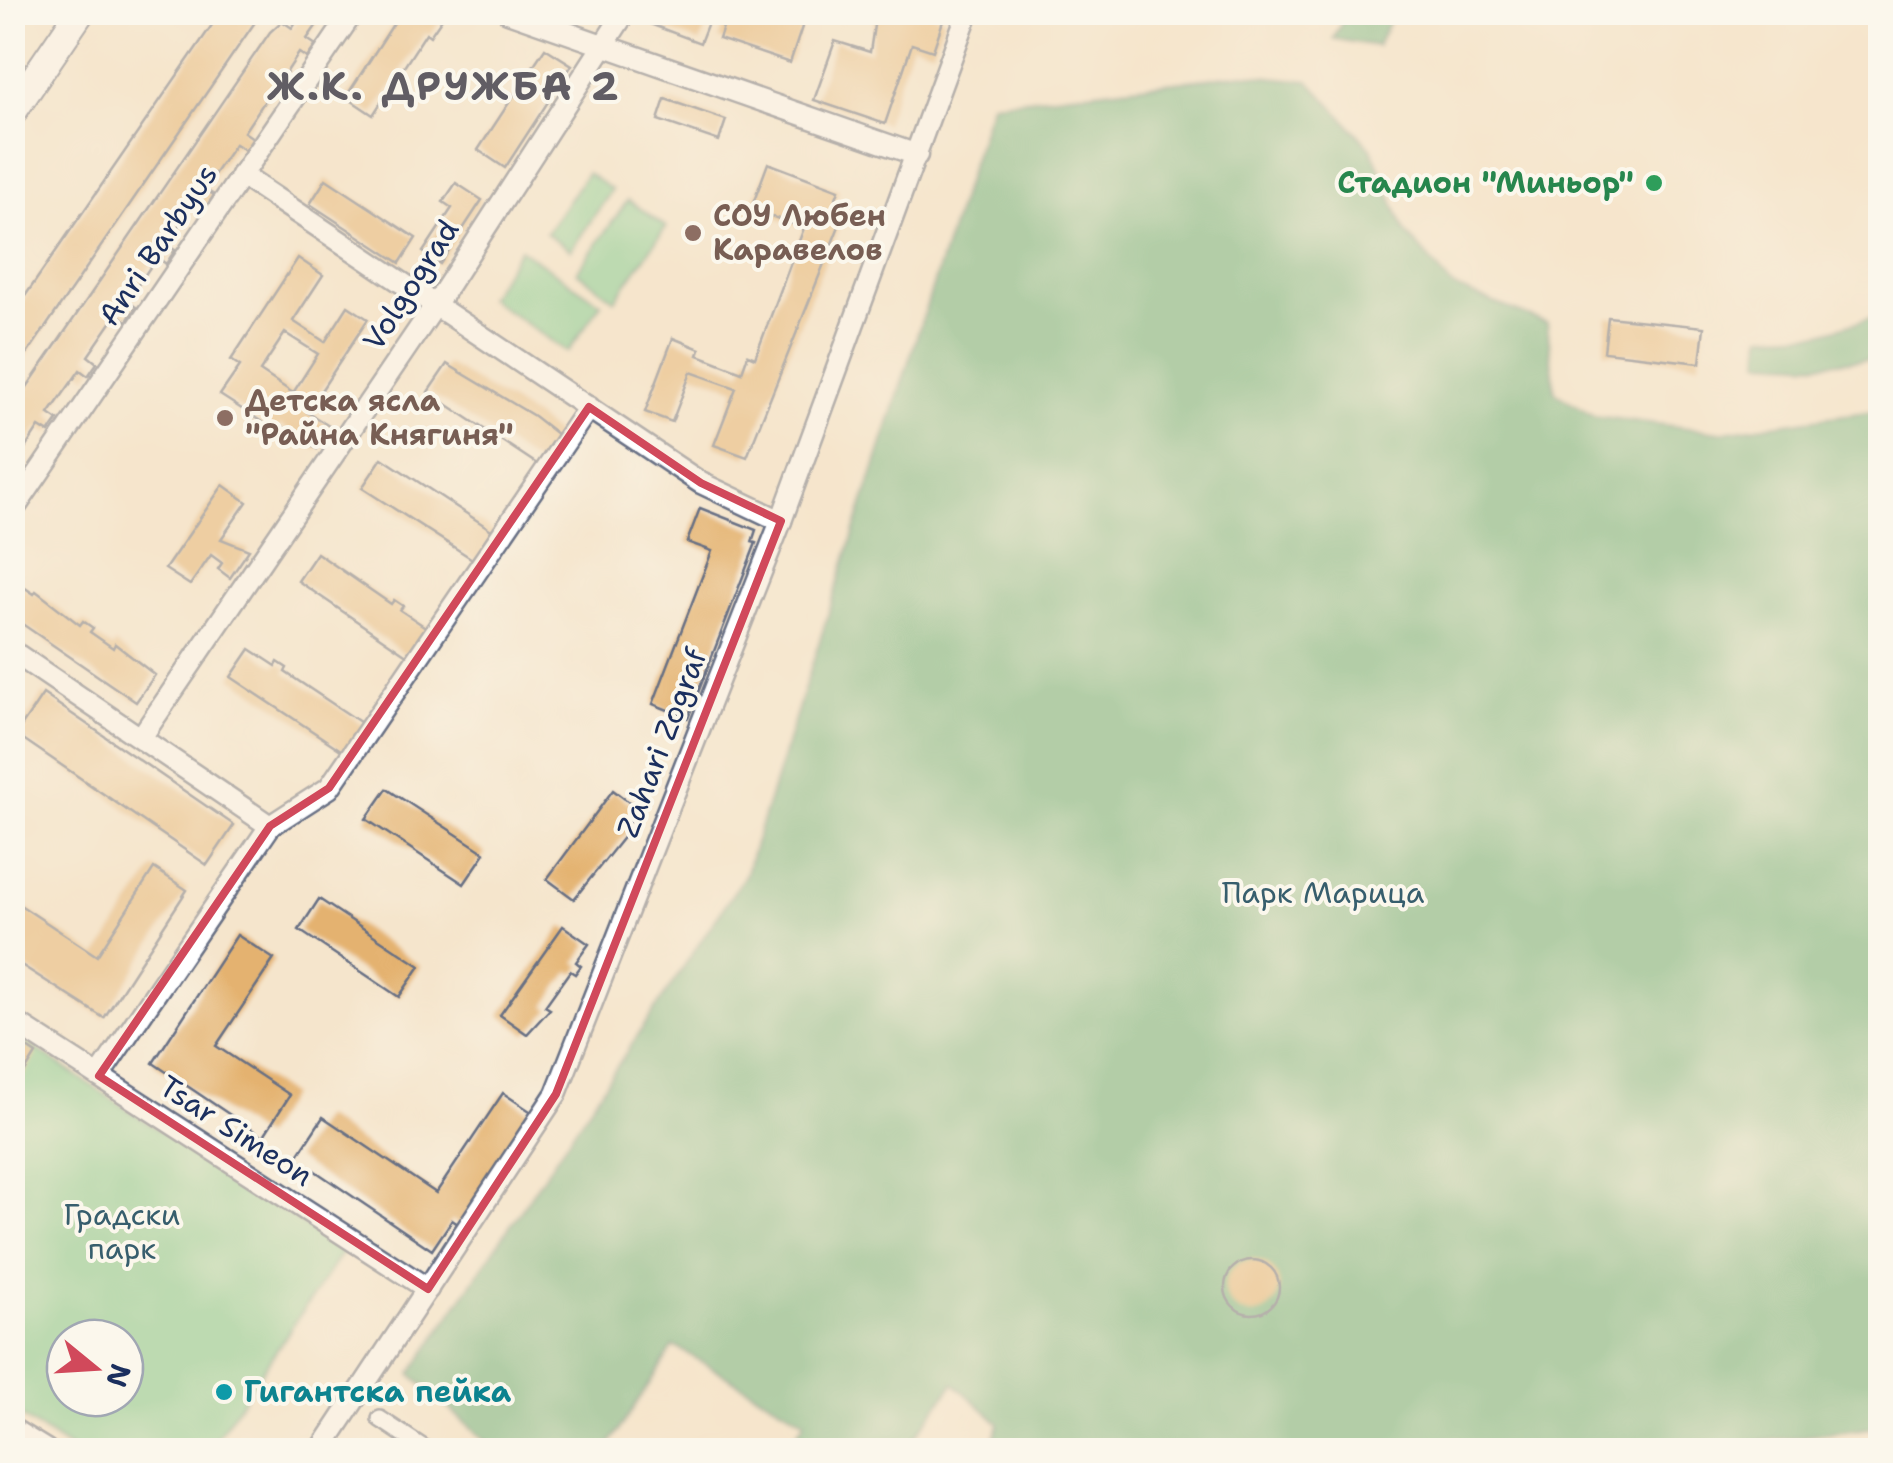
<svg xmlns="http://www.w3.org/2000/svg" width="1893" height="1463" viewBox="0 0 1893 1463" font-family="'Shantell Sans',sans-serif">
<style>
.green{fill:#78cc90;stroke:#4a7e77;stroke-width:2.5;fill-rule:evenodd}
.forest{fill:#62b07a;stroke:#3e706c;stroke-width:2.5}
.building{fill:#e4b270;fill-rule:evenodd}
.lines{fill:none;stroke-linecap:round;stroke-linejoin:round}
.pedestrian-casing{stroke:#676f84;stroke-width:20}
.minor-casing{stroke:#676f84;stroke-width:25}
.tertiary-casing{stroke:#676f84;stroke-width:32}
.pedestrian{stroke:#fff;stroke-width:15}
.minor{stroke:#fff;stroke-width:20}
.tertiary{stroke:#fff;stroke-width:28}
.marked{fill:none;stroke:#d1495b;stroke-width:8;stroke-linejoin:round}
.leisure-dot{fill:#2e9e5b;stroke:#fbf7ec;stroke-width:4}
.education-dot{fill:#8d6e63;stroke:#fbf7ec;stroke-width:4}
.culture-dot{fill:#0f9aa8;stroke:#fbf7ec;stroke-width:4}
.labels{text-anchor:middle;stroke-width:8;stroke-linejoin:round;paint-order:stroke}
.leisure-label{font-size:30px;font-weight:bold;fill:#27864d;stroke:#fbf7ec;text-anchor:end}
.education-label{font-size:30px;font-weight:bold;fill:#785e54;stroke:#fbf7ec;text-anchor:start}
.street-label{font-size:30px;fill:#1b2f5e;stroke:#fbf7ec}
.park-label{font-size:30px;fill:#375e6d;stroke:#fbf7ec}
.culture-label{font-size:30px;font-weight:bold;fill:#0d838f;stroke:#fbf7ec;text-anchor:start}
.district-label{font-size:40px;font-weight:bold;letter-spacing:2.5px;fill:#615d64;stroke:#fbf7ec}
</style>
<rect width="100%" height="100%" fill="#fbf7ec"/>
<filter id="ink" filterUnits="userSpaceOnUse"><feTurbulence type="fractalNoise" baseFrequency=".01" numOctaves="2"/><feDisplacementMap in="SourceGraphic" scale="20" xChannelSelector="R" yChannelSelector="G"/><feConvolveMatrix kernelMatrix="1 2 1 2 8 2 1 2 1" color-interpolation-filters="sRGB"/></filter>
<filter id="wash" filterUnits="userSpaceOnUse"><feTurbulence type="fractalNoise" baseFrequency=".0048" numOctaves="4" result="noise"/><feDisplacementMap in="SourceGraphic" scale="40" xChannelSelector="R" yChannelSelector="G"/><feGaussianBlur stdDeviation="2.25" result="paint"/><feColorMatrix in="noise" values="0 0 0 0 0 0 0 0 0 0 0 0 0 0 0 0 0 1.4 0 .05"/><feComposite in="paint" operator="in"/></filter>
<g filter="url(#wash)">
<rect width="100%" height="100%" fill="#f5e5cc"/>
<!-- green -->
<g class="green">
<polygon points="587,173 612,190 571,250 546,233"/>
<polygon points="628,200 666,227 615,300 577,272"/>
<polygon points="520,249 601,303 568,352 488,298"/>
<path d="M12 1033 343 1251 209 1450H72L13 1411ZM65 1338H125V1398H65Z"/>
</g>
<!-- forest -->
<g class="forest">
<polygon points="1347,12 1393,12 1393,13 1377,46 1333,39"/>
<polygon points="1244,74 1309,81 1371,148 1405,231 1453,287 1547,323 1555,392 1594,416 1721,432 1880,410 1880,1427 1691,1450 991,1450 999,1423 954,1383 906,1450 787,1450 805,1421 674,1346 606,1450 495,1450 411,1374 745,875 991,103"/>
<polygon points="1880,315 1880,358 1818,364 1760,361 1762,335 1821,333"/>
</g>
<g id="blocks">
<!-- building -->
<g class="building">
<polygon points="221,12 262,12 12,376 12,315"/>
<polygon points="302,12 321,19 307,39 316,45 307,58 299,53 284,76 292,82 284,94 274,87 244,132 253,138 245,150 235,144 204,189 214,195 205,209 195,202 166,244 175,250 166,264 157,257 127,301 136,307 127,321 117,314 88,356 97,363 88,376 80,370 49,414 58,420 49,433 39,427 24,450 12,442 12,409 270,32 282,21 292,28"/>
<polygon points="401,12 437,12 443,17 430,36 426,33 373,115 346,97"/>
<polygon points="655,12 712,12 700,43 650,24"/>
<polygon points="728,12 807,12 790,63 719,39"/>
<polygon points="876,12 929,12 944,18 933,51 912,44 885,124 814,100 835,41 870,52"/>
<polygon points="545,48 572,65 505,168 478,150"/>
<polygon points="665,99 726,120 719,141 658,120"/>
<polygon points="768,163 839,190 833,206 845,211 747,457 714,445 736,388 691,372 672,422 645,412 673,338 700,349 698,355 742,372 748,355 755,358 804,228 751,209"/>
<polygon points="326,179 416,238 400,263 310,204"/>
<polygon points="456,183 482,200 440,264 423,252 452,208 443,202"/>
<path d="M298 258 323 275 293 321 325 342 348 306 368 319 307 412 332 428 317 449 280 425 276 431 220 395 240 366 231 360ZM285 333 318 354 293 393 260 371Z"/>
<polygon points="1608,317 1704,327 1700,363 1604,352"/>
<polygon points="447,364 534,416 562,438 543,468 428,392"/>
<polygon points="382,458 496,533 477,562 362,488"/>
<polygon points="223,485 247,502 221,539 249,550 230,578 218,569 222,563 211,555 190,585 165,569"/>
<polygon points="700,508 756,530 752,542 756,543 688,718 653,704 712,551 687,542"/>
<polygon points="317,553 391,604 394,600 403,606 400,610 430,630 411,658 298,581"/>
<polygon points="15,581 34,594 36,591 80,625 83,621 93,628 90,632 113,648 115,644 155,675 136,702 12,617"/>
<polygon points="250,649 276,666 278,662 287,668 285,672 366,726 347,754 231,677"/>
<polygon points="43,694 234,825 207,865 16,734"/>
<polygon points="387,789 485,853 464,884 366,819"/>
<polygon points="613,790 638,809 625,827 629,830 574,899 547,879"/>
<polygon points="154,868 187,890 104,1018 12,959 12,917 20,905 97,956"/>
<polygon points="319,899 420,966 399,997 299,930"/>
<polygon points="563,926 589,944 576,962 581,966 575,974 570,971 545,1006 550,1009 527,1034 500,1015"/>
<polygon points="237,935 274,959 216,1046 290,1095 263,1137 153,1063"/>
<polygon points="12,1038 36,1054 18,1083 12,1079"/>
<polygon points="503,1093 536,1115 461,1226 452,1220 432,1250 296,1158 323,1117 436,1193"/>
<circle cx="1252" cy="1287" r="27"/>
</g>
</g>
</g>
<g filter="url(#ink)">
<use href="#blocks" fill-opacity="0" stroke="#676f84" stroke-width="2.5"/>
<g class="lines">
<!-- pedestrian casing -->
<g class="pedestrian-casing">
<polyline id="pedestrian" points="380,1419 427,1450"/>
</g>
<!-- minor casing -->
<g class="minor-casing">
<g id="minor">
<polyline points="508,12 917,155"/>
<polyline points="241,175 701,483 781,521"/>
<polyline points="12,512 353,12"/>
<polyline points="12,651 270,826"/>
<polyline points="142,736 436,304 625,12"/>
<polyline points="12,1020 428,1289"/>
<polyline points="99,1076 270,826 329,788 589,407"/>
<polyline points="12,1429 46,1450"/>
<polyline points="321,1450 556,1094 781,521 968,12"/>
</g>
</g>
<!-- tertiary casing -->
<g class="tertiary-casing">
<polyline id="tertiary" points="12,112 80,12"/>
</g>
<!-- pedestrian -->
<use href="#pedestrian" class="pedestrian"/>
<!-- minor -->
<use href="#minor" class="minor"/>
<!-- tertiary -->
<use href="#tertiary" class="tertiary"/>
</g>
</g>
<!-- marked area -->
<path d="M0 0H1893V1463H0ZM589 407 701 483 781 521 556 1094 428 1289 99 1076 270 826 329 788Z" fill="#f5e5cc" fill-opacity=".55" fill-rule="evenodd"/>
<path class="marked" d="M589 407 701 483 781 521 556 1094 428 1289 99 1076 270 826 329 788Z"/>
<!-- markers -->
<circle class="leisure-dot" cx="1654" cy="183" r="10"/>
<g class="education-dot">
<circle cx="693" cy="233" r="10"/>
<circle cx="225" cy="418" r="10"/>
</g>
<circle class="culture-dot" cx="224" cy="1392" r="10"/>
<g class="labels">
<!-- leisure labels -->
<g class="leisure-label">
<text x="1634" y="193">Стадион "Миньор"</text>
</g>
<!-- education labels -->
<g class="education-label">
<text x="713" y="226">СОУ Любен<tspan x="713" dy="34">Каравелов</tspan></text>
<text x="245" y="411">Детска ясла<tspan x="245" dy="34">"Райна Княгиня"</tspan></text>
</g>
<!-- street labels -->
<g class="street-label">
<text transform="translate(158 245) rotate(-56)" y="10">Anri Barbyus</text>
<text transform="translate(411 285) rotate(-57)" y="10">Volgograd</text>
<text transform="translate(662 743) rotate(-69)" y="10">Zahari Zograf</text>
<text transform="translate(236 1131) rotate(33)" y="10">Tsar Simeon</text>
</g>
<!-- park labels -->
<g class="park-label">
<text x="1323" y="903">Парк Марица</text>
<text x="122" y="1225">Градски<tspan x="122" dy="34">парк</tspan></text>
</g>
<!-- culture labels -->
<g class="culture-label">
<text x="244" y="1402">Гигантска пейка</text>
</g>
<!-- district labels -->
<g class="district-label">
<text x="444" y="100">Ж.К. ДРУЖБА 2</text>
</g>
</g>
<!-- margin -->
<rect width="1893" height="1463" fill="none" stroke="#fbf7ec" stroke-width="50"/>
<!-- north arrow -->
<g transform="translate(95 1368) rotate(108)"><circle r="48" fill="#fbf7ec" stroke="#a1a7b3" stroke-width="2.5"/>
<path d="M0-8L18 38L0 25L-18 38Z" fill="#d1495b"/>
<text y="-15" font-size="28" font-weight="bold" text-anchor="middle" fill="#1b2f5e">N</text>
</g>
</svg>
